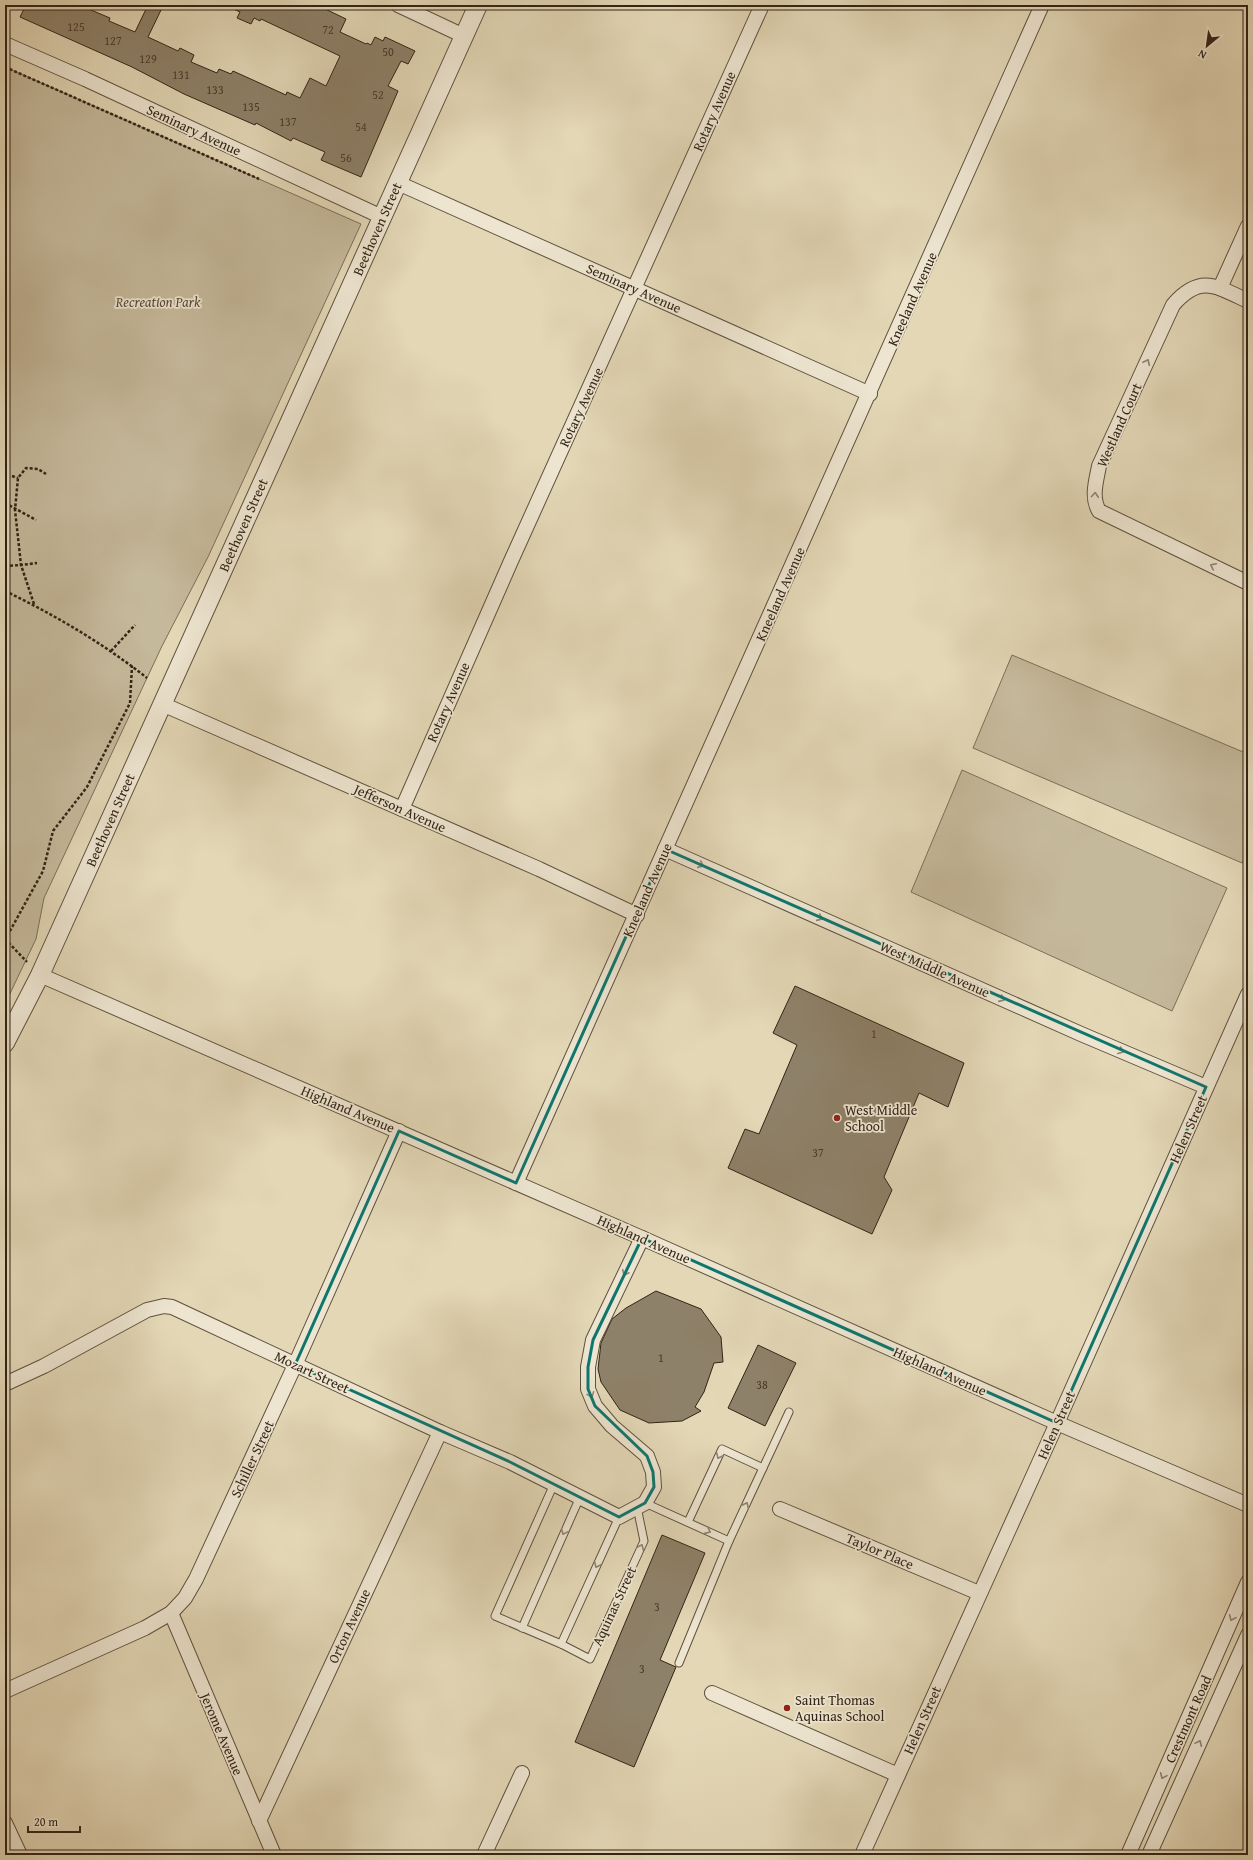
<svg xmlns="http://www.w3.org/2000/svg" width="1253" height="1860" viewBox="0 0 1253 1860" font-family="'Gentium Book Plus',serif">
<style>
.green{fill:#c5b99b;stroke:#7c6e58}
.building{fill:#8e8169;stroke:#322416}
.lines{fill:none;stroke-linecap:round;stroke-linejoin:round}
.service-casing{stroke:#5e513e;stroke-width:9}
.minor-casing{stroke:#5e513e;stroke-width:16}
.tertiary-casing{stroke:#5e513e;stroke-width:20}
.path{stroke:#322416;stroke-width:2.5;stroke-dasharray:3 2;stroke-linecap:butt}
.service{stroke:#ede5d0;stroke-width:7}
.minor{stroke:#ede5d0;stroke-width:14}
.tertiary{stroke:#ede5d0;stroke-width:18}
.oneway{stroke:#908473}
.marked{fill:none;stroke:#0f766e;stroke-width:3;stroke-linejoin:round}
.poi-dot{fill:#8f2418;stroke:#ede5d0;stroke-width:1.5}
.labels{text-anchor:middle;stroke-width:3.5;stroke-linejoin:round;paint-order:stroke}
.number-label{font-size:12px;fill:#493b2b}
.street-label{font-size:14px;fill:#322416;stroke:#ede5d0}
.park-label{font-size:14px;font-style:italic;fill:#574937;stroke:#ede5d0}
.poi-label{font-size:14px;fill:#322416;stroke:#ede5d0;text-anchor:start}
</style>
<rect width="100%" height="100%" fill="#e3d7b6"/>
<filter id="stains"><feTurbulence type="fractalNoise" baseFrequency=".005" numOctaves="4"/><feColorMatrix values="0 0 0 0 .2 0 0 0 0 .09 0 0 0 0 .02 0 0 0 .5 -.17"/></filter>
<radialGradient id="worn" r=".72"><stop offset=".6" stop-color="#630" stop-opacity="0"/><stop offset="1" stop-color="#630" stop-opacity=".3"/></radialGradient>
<!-- green -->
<g class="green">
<polygon points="5,67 361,224 208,557 162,646 44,898 36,939 5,1004"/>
<polygon points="1012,655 1248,754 1248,851 1242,863 973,748"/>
<polygon points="962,770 1227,888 1172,1011 911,892"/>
</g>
<!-- building -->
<g class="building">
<polygon points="26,5 79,5 110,18 109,21 135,32 148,5 151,5 161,10 148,37 178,51 180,48 194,55 191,62 217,73 219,69 231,74 233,71 286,95 287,92 300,98 310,78 326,86 340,56 261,19 260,21 254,18 251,24 237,18 240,12 225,5 317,5 346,19 340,32 366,44 367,43 371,45 375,37 383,41 385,37 415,51 408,64 401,61 388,86 398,91 361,177 321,160 325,152 293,138 291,141 256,123 255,125 184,94 132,67 20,17"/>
<polygon points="795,986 964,1063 948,1107 919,1093 884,1177 892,1190 872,1234 728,1168 745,1129 759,1134 797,1045 773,1033"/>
<polygon points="656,1291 701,1309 721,1337 723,1362 714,1363 704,1392 695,1407 701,1411 682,1421 649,1423 620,1410 601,1382 598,1369 601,1343 612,1319 626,1308"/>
<polygon points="758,1345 796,1363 765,1426 728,1408"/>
<polygon points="662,1535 705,1553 660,1660 676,1667 634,1767 575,1742"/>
</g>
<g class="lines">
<!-- service casing -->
<g class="service-casing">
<g id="service">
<polyline points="554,1484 495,1616 561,1644 590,1659 644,1541 637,1507"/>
<polyline points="645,1503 729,1541"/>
<polyline points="688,1522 722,1449 763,1468"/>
<polyline points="522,1628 580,1497"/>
<polyline points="561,1644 619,1517"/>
<polyline points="679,1663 729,1541 789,1412"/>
</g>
</g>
<!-- minor casing -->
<g class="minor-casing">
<g id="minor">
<polyline points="398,5 464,36"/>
<polyline points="5,44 85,79 382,217"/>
<polyline points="398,183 870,394"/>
<polyline points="1220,288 1248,226"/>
<path d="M1248 301C1216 286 1200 274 1173 305L1099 466C1096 482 1091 497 1099 511L1248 583"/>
<polyline points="162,704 539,869 637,915"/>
<polyline points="402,809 511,561 762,5"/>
<polyline points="665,849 1081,1034 1206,1087"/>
<polyline points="40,975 642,1238 1057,1423 1248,1505"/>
<polyline points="516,1183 1042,5"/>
<polyline points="5,1384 44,1366 147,1310 164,1306 172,1307 440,1432 510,1462 619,1517 645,1503 654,1487 653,1472 647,1456 612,1426 595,1406 588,1389 588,1367 593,1340 642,1238"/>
<polyline points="780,1509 979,1593"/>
<polyline points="171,1613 274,1855"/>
<polyline points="5,1691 145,1628 171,1613 185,1598 196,1579 295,1365 399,1131"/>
<polyline points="712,1693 898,1775"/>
<polyline points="259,1821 440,1432"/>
<polyline points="5,1823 20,1855"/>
<polyline points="484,1855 522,1773"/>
<polyline points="862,1855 1057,1423 1248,994"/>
<polyline points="1128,1855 1248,1582"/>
<polyline points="1149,1855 1248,1635"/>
</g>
</g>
<!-- tertiary casing -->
<g class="tertiary-casing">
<polyline id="tertiary" points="5,1043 40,975 478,5"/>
</g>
<!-- path -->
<g class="path">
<polyline points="5,67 259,179"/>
<polyline points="12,476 18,478"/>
<polyline points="5,503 36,520"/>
<polyline points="5,566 21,565 15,510 18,478 26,468 38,469 46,474"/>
<path d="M5 591C55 615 104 644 147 678"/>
<polyline points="34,604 21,565 37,563"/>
<polyline points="111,651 135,625"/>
<polyline points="5,939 27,962"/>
<polyline points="5,940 43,871 53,831 87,787 130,703 132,666"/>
</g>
<!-- service -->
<use href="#service" class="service"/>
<!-- minor -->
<use href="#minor" class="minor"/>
<!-- tertiary -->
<use href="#tertiary" class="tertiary"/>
</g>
<!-- one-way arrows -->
<defs><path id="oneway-chevron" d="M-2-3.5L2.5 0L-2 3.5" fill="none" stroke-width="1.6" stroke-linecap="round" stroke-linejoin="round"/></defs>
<g class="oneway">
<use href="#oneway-chevron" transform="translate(1147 362) rotate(-65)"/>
<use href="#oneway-chevron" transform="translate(1095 495) rotate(-86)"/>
<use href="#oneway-chevron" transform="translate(1213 566) rotate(-154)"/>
<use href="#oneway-chevron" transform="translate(701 865) rotate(24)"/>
<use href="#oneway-chevron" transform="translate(820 918) rotate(24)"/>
<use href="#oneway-chevron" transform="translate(1002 999) rotate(24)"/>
<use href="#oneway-chevron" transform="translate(1121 1051) rotate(23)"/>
<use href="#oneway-chevron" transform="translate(625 1273) rotate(116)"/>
<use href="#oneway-chevron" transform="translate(591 1395) rotate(69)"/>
<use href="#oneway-chevron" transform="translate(719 1456) rotate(115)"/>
<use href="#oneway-chevron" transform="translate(746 1505) rotate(-65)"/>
<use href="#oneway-chevron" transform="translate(708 1531) rotate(24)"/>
<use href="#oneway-chevron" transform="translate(564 1532) rotate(114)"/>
<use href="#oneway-chevron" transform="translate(641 1547) rotate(-65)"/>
<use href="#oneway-chevron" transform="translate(597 1565) rotate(115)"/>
<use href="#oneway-chevron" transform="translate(1232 1618) rotate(114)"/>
<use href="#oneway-chevron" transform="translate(1199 1743) rotate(-66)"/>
<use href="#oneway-chevron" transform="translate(1163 1776) rotate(114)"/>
</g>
<!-- marked area -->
<path class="marked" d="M665 849 1206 1087 1057 1423 642 1238 593 1340 588 1367V1389L595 1406 647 1456 653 1472 654 1487 645 1503 619 1517 510 1462 295 1365 399 1131 516 1183Z"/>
<!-- markers -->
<g class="poi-dot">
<circle cx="837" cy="1118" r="4"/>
<circle cx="787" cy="1708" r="4"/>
</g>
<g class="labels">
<!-- number labels -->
<g class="number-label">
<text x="76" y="31">125</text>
<text x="328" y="34">72</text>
<text x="113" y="45">127</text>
<text x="388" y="56">50</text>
<text x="148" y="63">129</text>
<text x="181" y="79">131</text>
<text x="215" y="94">133</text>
<text x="378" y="99">52</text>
<text x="251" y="111">135</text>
<text x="288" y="126">137</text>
<text x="361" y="131">54</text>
<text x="346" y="162">56</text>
<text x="874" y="1038">1</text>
<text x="818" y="1157">37</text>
<text x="661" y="1362">1</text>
<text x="762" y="1389">38</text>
<text x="657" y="1611">3</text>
<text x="642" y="1673">3</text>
</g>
<!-- street labels -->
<g class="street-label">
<text transform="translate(714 111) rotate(-66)" y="5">Rotary Avenue</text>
<text transform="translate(194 130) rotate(25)" y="5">Seminary Avenue</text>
<text transform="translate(377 229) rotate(-66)" y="5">Beethoven Street</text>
<text transform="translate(634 288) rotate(24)" y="5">Seminary Avenue</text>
<text transform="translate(912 299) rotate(-66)" y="5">Kneeland Avenue</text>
<text transform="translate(581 407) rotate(-65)" y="5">Rotary Avenue</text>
<text transform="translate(1119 425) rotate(-66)" y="5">Westland Court</text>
<text transform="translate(243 525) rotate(-66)" y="5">Beethoven Street</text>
<text transform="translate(780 594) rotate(-66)" y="5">Kneeland Avenue</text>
<text transform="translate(448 702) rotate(-66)" y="5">Rotary Avenue</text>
<text transform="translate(400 808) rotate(24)" y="5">Jefferson Avenue</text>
<text transform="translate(110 820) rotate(-66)" y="5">Beethoven Street</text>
<text transform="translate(647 890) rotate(-66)" y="5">Kneeland Avenue</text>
<text transform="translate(935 969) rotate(24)" y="5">West Middle Avenue</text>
<text transform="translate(348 1109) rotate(23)" y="5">Highland Avenue</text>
<text transform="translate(1188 1129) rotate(-66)" y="5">Helen Street</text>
<text transform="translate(644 1239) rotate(24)" y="5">Highland Avenue</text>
<text transform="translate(940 1371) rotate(24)" y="5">Highland Avenue</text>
<text transform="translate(312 1372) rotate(25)" y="5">Mozart Street</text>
<text transform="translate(1056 1425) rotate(-66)" y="5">Helen Street</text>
<text transform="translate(252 1459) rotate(-65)" y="5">Schiller Street</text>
<text transform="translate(880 1551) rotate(23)" y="5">Taylor Place</text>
<text transform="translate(614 1606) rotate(-65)" y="5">Aquinas Street</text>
<text transform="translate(349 1626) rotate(-65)" y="5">Orton Avenue</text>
<text transform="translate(1188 1719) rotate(-66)" y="5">Crestmont Road</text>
<text transform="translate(922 1720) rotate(-66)" y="5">Helen Street</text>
<text transform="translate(222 1734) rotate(67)" y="5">Jerome Avenue</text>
</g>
<!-- park labels -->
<g class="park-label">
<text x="158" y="307">Recreation Park</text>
</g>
<!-- poi labels -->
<g class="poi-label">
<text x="845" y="1115">West Middle<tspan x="845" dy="16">School</tspan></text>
<text x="795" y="1705">Saint Thomas<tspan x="795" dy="16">Aquinas School</tspan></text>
</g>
</g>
<!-- margin -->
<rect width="1253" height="1860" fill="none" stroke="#e3d7b6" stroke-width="20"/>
<rect x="6" y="6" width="1241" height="1848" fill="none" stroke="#322416" stroke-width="2"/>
<rect x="10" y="10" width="1233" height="1840" fill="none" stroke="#322416"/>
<!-- north arrow -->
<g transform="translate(1207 46) rotate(209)" stroke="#ede5d0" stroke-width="3" paint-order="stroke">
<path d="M0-3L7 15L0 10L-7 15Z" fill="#322416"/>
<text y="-6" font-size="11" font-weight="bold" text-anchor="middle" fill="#322416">N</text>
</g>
<!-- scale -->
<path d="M28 1826v6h52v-6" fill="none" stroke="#322416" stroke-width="2"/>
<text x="34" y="1826" font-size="12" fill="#322416" stroke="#ede5d0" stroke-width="3" paint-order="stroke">20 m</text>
<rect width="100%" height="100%" filter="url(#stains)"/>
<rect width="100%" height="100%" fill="url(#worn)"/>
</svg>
